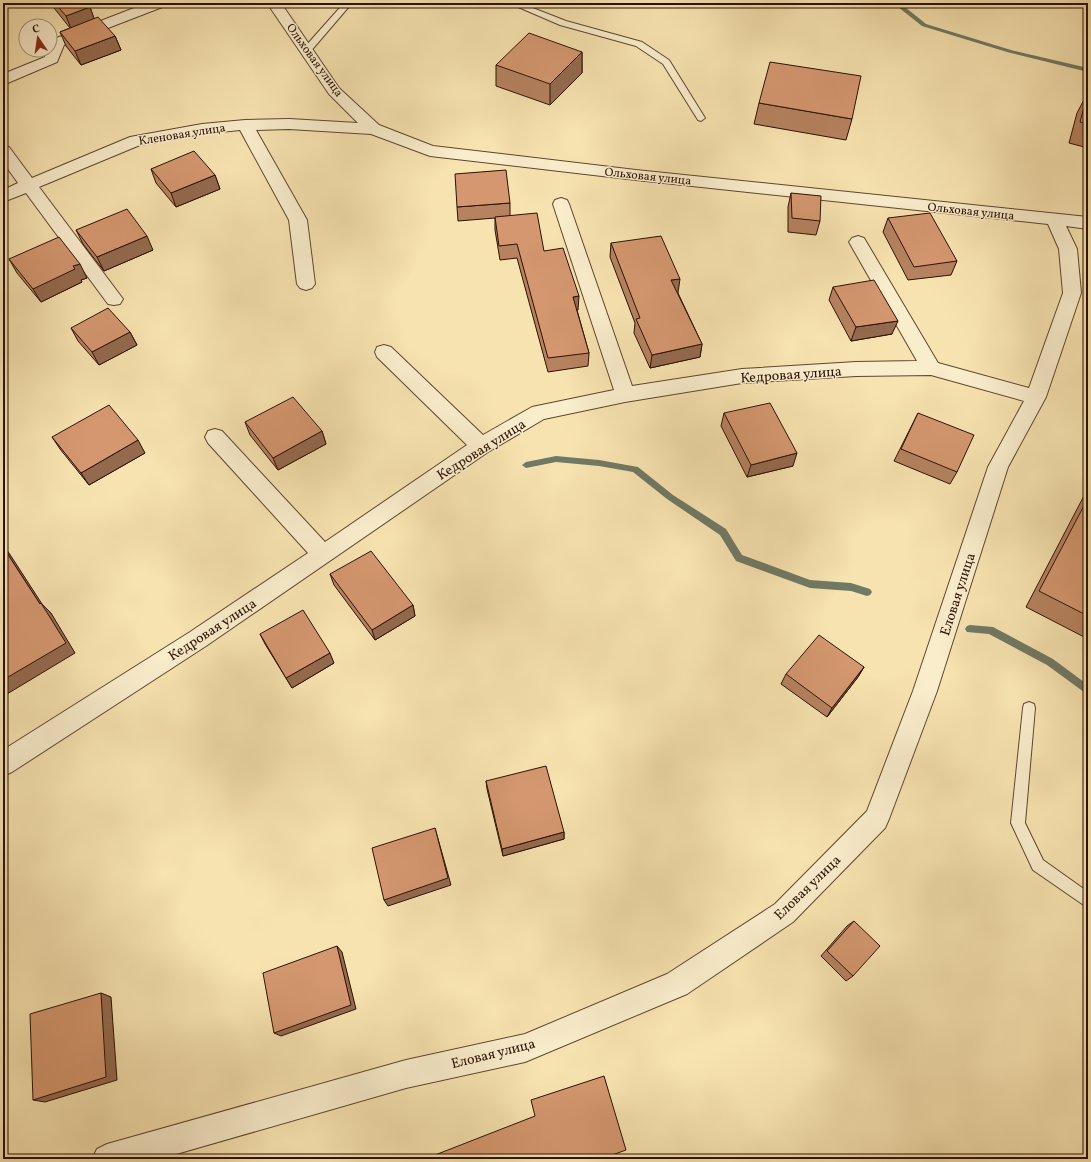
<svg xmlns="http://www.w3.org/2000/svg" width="1091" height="1162" viewBox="0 0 1091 1162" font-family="Vollkorn,serif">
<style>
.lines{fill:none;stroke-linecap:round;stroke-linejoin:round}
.stream{fill:#707964;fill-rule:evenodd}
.lane-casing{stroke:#5e462e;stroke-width:2}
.street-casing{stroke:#5e462e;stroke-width:2}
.lane{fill:#faedcc;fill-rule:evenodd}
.street{fill:#faedcc;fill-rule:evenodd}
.wall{fill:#b6825f;stroke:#2b1102}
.shaded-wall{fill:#946a4e;stroke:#2b1102}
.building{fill:#d4976f;stroke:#2b1102}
.labels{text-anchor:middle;stroke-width:3;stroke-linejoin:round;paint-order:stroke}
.far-street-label{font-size:12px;fill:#2b1102;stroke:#faedcc}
.street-label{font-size:14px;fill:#2b1102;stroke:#faedcc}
</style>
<rect width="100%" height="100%" fill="#f7e3b0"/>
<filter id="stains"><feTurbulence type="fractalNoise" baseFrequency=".005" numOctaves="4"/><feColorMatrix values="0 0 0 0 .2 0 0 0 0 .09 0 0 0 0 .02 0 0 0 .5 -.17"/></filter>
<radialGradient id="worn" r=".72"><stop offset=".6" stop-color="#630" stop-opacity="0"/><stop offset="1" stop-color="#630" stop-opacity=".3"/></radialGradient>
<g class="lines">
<!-- stream -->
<g class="stream">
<polygon points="893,3 900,3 926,24 1011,50 1088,68 1088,72 1007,52 922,26"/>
<polygon points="556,456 599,460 638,467 673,495 726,529 742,555 810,580 851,583 870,589 872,592 870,595 867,596 851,591 810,588 736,561 720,535 667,499 633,472 599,466 556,462 526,468 522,465 526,462"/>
<polygon points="970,625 993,627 1053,659 1088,685 1088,695 1047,665 989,634 967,632 965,629 967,626"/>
</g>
<!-- lane casing -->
<g class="lane-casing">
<g id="lane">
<polygon points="344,3 352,3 310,52 304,52 304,48"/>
<polygon points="509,3 520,3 566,21 642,42 669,60 705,118 701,121 698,120 663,64 636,46 560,25"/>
<polygon points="1029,702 1034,704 1035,708 1025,823 1043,860 1088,892 1088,908 1033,870 1011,823 1023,708 1024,704"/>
</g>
</g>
<!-- street casing -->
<g class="street-casing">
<g id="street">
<polygon points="147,3 167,3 165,6 64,45 57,62 3,85 3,74 45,57 46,50 50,50 50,44 54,39"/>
<polygon points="267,3 281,3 339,88 379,125 433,146 636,170 1088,217 1088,229 1066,226 1077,249 1081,293 1046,397 1008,467 937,691 889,819 885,828 793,922 687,994 525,1062 406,1088 159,1159 92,1159 97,1149 107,1144 406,1060 525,1034 667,974 775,904 867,811 913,691 988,467 1024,401 931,375 856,376 742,383 625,402 544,419 488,452 206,646 12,772 3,776 3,750 190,632 308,553 208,443 205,437 208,431 215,429 222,431 325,542 467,445 377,357 375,352 377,347 384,345 391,347 483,435 532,407 614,390 553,204 555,200 561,198 567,200 569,204 632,386 742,369 856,362 917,361 849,242 852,238 858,236 864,238 938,363 1029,388 1063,293 1059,249 1048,224 636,180 430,156 371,134 289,129 256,130 307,220 315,284 312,288 306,290 300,288 297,284 289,220 240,130 202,134 140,145 39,187 123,299 120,304 114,305 108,304 26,193 3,202 3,190 18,183 3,162 3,146 9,147 32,178 130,137 202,124 245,120 289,119 358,123 329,94"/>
</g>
</g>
<!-- lane -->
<use href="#lane" class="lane"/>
<!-- street -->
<use href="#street" class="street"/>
</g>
<!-- wall -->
<g class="wall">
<polygon points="50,3 86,3 90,7 94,19 115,36 121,50 81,65 66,46 60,32 70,28"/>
<polygon points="582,52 582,73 550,105 496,86 496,65"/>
<polygon points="1088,92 1088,148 1069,143 1077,113"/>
<polygon points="759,103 852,119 846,140 754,124"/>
<polygon points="151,169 215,175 220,189 176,207 156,183"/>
<polygon points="791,193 820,221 816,235 788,232 788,207"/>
<polygon points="510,203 510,215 544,251 578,310 577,310 589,353 588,366 548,372 517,258 500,260 495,230 495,218 458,221 457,207"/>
<polygon points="888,218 957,261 951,275 908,280 883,232"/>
<polygon points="76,230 153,250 104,271 83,244"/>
<polygon points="611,243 678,293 702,344 700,357 650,368 634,333 635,323 610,257"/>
<polygon points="9,259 87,278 81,280 82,282 41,302 17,273"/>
<polygon points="833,287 892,334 851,341 829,300"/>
<polygon points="71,328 130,332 137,345 99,365 78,341"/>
<polygon points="724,413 793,466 747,477 721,426"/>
<polygon points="918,413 957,472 950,484 894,461"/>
<polygon points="245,422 322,431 326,444 278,470 250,435"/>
<polygon points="52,437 145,453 89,485 60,449"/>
<polygon points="1088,488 1088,639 1026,607"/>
<polygon points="330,574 413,605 415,616 375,640 334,585"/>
<polygon points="260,634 334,663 292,688 265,644"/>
<polygon points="864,667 858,677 827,717 781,684 786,674"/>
<polygon points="486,781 564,832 564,839 503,856 487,789"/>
<polygon points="854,921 853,976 846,981 821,956 847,926"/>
</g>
<!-- shaded-wall -->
<g class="shaded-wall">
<polygon points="992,3 1012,3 991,6"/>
<polygon points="90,7 95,21 72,31 66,16"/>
<polygon points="115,36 121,50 81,65 75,51"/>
<polygon points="582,52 582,73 550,105 550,84"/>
<polygon points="215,175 220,189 176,207 171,193"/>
<polygon points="147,236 153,250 104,271 97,257"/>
<polygon points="80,264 87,278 81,280 82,282 41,302 33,289 73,266"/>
<polygon points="680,279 678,293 669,294 671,280"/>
<polygon points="579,296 578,310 572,311 573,297"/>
<polygon points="898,321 892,334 851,341 856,327"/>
<polygon points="130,332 137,345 99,365 92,352"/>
<polygon points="702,344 700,357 650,368 652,355"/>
<polygon points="322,431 326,444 278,470 273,458"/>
<polygon points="138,440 145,453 89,485 81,473"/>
<polygon points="797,453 793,466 747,477 751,465"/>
<polygon points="3,545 9,553 42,604 51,613 75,653 7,694 3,690 3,680 40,604 3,547"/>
<polygon points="413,605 415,616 375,640 372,630"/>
<polygon points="330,653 334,663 292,688 286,678"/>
<polygon points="864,667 858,677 827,717 832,708"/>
<polygon points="435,828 451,885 388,906 384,900"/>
<polygon points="564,832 564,839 503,856 502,849"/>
<polygon points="337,946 342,952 356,1009 281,1036 274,1033"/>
<polygon points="101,993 111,997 117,1080 45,1102 33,1100"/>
</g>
<!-- building -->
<g class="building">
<polygon points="55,3 86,3 90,7 66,16"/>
<polygon points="98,17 115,36 75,51 60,32"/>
<polygon points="529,33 582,52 550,84 496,65"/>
<polygon points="770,62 861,76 852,119 759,103"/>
<polygon points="1088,92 1088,124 1080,122"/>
<polygon points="194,151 215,175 171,193 151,169"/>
<polygon points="506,170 510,203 457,207 455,174"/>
<polygon points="791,193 821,196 820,221 792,218"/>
<polygon points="127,209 147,236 97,257 76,230"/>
<polygon points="537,213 544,251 563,248 579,296 573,297 589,353 548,358 517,244 499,246 495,217"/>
<polygon points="930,213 957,261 914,267 888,218"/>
<polygon points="661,236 680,279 671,280 702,344 652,355 636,319 640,318 611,243"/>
<polygon points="59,237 80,264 73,266 75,269 33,289 9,259"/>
<polygon points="874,280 898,321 856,327 833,287"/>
<polygon points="108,308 130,332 92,352 71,328"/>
<polygon points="293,397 322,431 273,458 245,422"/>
<polygon points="770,403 797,453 751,465 724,413"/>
<polygon points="109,405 138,440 81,473 52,437"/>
<polygon points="918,413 974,435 957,472 901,449"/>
<polygon points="1088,498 1088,616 1039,591"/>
<polygon points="3,547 40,604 41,603 66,643 3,680"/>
<polygon points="371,551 413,605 372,630 330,574"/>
<polygon points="303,610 330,653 286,678 260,634"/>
<polygon points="819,635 864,667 832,708 786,674"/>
<polygon points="546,766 564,832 502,849 486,781"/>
<polygon points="435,828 448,878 384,900 372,848"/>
<polygon points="854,921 880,946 853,976 827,951"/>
<polygon points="337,946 351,1005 274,1033 263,973"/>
<polygon points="101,993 106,1077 33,1100 30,1014"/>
<polygon points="604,1076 626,1150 601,1159 436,1159 435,1155 535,1116 531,1100"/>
</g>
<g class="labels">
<!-- far-street labels -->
<g class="far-street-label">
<text transform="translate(315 60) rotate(54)" y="4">Ольховая улица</text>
<text transform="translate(182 134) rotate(-9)" y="4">Кленовая улица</text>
<text transform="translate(648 176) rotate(6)" y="4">Ольховая улица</text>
<text transform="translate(971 211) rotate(6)" y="4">Ольховая улица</text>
</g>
<!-- street labels -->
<g class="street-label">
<text transform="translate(791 374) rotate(-4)" y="5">Кедровая улица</text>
<text transform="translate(481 449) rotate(-32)" y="5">Кедровая улица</text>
<text transform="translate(957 594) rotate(-72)" y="5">Еловая улица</text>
<text transform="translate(212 629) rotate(-33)" y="5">Кедровая улица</text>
<text transform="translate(807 887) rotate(-44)" y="5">Еловая улица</text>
<text transform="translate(493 1053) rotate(-14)" y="5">Еловая улица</text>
</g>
</g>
<!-- margin -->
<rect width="1091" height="1162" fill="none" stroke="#f7e3b0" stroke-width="16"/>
<rect x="4" y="4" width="1083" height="1154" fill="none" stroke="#2b1102" stroke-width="2"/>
<rect x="8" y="8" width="1075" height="1146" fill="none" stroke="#2b1102"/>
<!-- north arrow -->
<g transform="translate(38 38) rotate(347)"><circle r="19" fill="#faedcc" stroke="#a7957b"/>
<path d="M0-3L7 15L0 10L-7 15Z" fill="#8f2418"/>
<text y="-6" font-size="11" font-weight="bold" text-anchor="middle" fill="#2b1102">С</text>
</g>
<rect width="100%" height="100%" filter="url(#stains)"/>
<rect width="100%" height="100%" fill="url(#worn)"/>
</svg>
